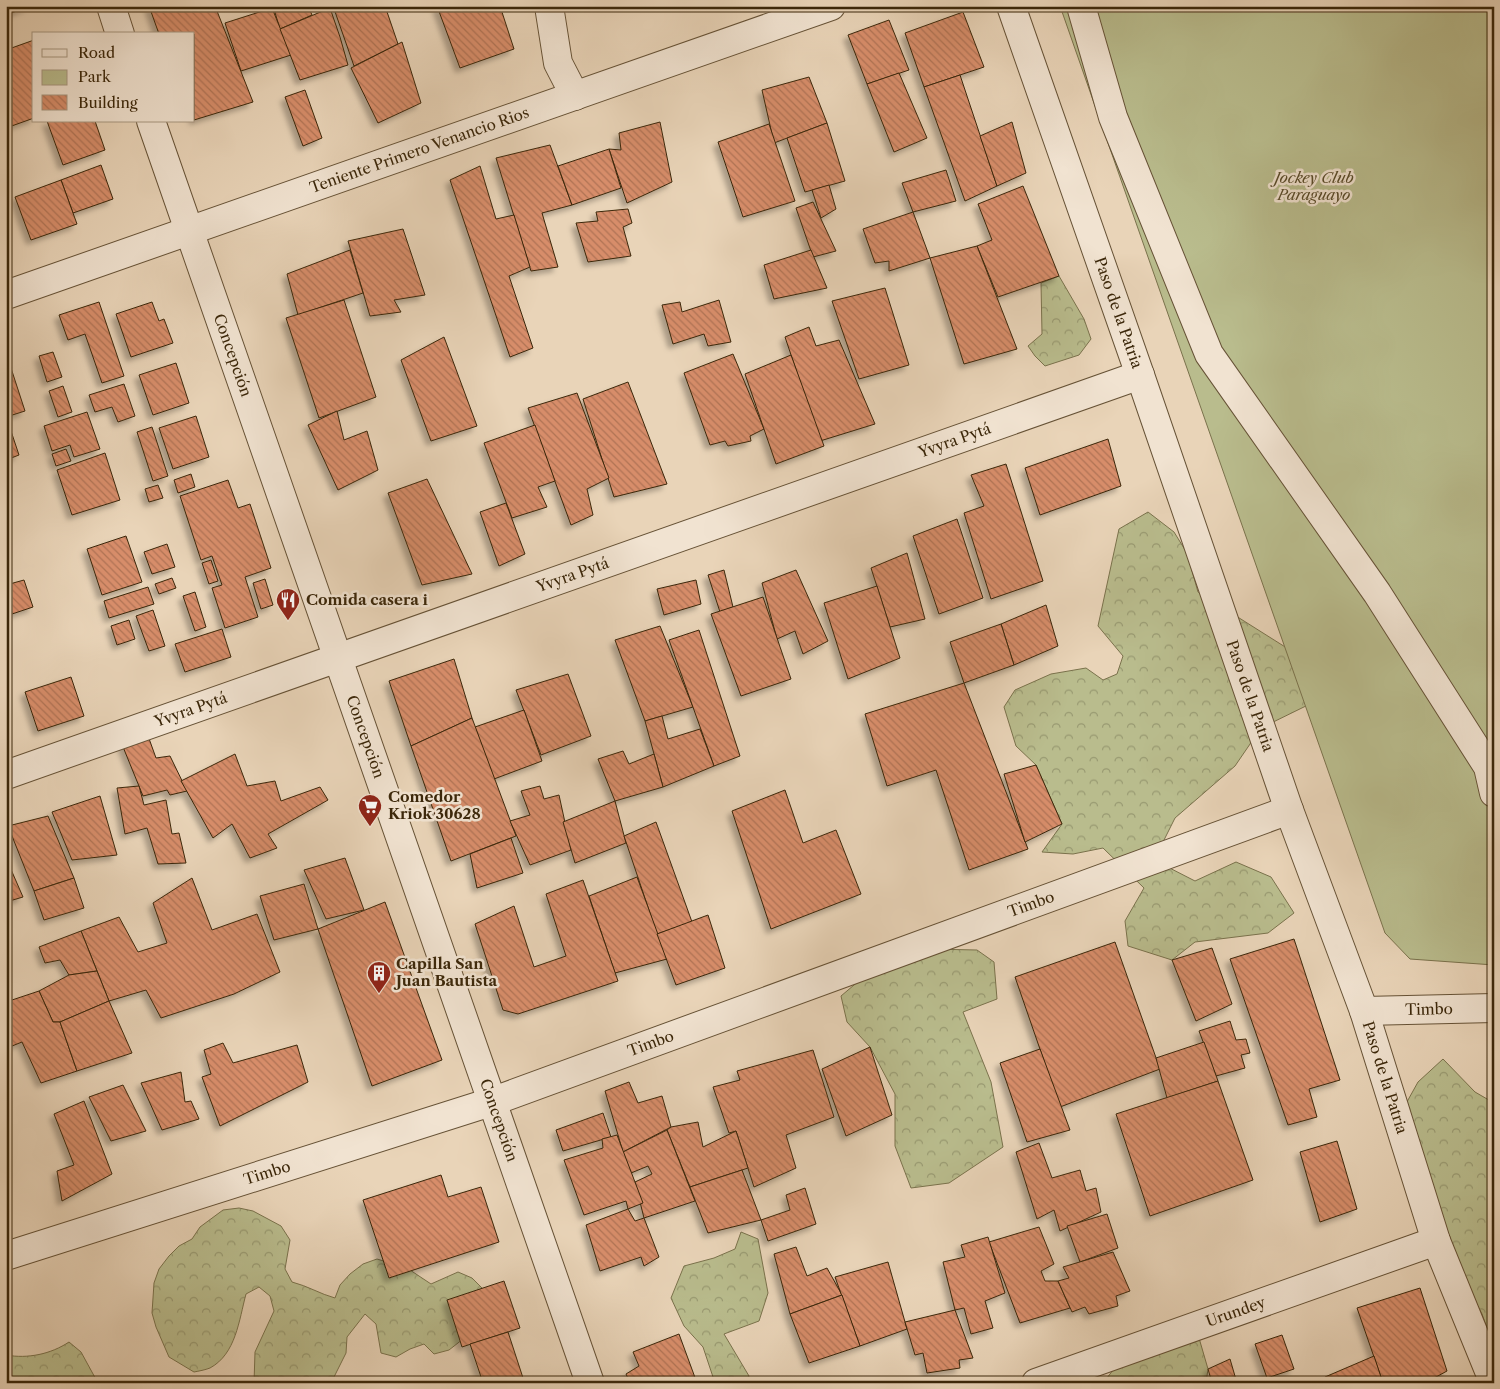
<svg xmlns="http://www.w3.org/2000/svg" width="1500" height="1389" viewBox="0 0 1500 1389" font-family="'Libre Caslon Text',serif">
<style>
.forest{fill:url(#forest-crowns);stroke:#7a724c}
.park{fill:#b9bc8d;stroke:#7a724c}
.building{fill:url(#building-back-hatch);stroke:#3b270a;filter:url(#shadow)}
.lines{fill:none;stroke-linecap:round;stroke-linejoin:round}
.minor-casing{stroke:#665236;stroke-width:30}
.minor{stroke:#f1e3d1;stroke-width:28}
.labels{text-anchor:middle;stroke-width:5;stroke-linejoin:round;paint-order:stroke}
.street-label{font-size:15px;fill:#3b270a;stroke:#f1e3d1}
.park-label{font-size:15px;font-style:italic;fill:#5a4c2b;stroke:#f1e3d1}
.poi-label{font-size:15px;font-weight:bold;fill:#3b270a;stroke:#f1e3d1;text-anchor:start}
</style>
<defs>
<pattern id="forest-crowns" width="20" height="18" patternUnits="userSpaceOnUse" patternTransform="scale(1.25)"><rect width="20" height="18" fill="#b9bc8d"/><path d="M2 6a3 3 0 1 1 6 0M12 15a3 3 0 1 1 6 0" fill="none" stroke="#989971"/></pattern>
<pattern id="building-back-hatch" width="6" height="6" patternUnits="userSpaceOnUse" patternTransform="scale(1.25)"><rect width="6" height="6" fill="#d78d6a"/><path d="M-1 5l2 2M0 0l6 6M5-1l2 2" fill="none" stroke="#b07355"/></pattern>
<filter id="shadow"><feDropShadow dx="-4.5" dy="4.5" stdDeviation="2.5" flood-color="#0004"/></filter>
</defs>
<rect width="100%" height="100%" fill="#e9d4b8"/>
<filter id="stains"><feTurbulence type="fractalNoise" baseFrequency=".004" numOctaves="4"/><feColorMatrix values="0 0 0 0 .2 0 0 0 0 .09 0 0 0 0 .02 0 0 0 .5 -.17"/></filter>
<radialGradient id="worn" r=".72"><stop offset=".6" stop-color="#630" stop-opacity="0"/><stop offset="1" stop-color="#630" stop-opacity=".3"/></radialGradient>
<!-- forest -->
<g class="forest">
<polygon points="1059,276 1084,319 1091,339 1079,355 1045,366 1035,356 1028,346 1042,334 1041,283"/>
<polygon points="1148,512 1174,532 1187,553 1198,592 1309,662 1312,703 1261,728 1235,766 1175,818 1154,860 1195,881 1236,862 1271,877 1294,913 1268,933 1195,942 1172,960 1128,946 1125,921 1144,888 1103,848 1073,854 1042,852 1062,824 1036,765 1016,746 1004,707 1015,690 1051,674 1086,668 1103,680 1117,674 1123,656 1098,626 1119,529"/>
<polygon points="930,949 977,950 994,962 997,999 963,1012 991,1082 1003,1147 949,1183 911,1188 895,1146 895,1094 870,1047 847,1022 841,996 886,958"/>
<polygon points="1443,1059 1475,1092 1494,1103 1494,1348 1482,1314 1446,1246 1403,1109 1418,1082"/>
<path d="M239 1208 253 1211 281 1226 290 1240 285 1269 292 1282C308 1286 320 1294 335 1298L340 1285 350 1274 363 1264 377 1259 407 1268 431 1284 458 1272 472 1278 484 1290 472 1332 449 1350 434 1354 424 1344 410 1349 396 1357 381 1353 376 1324 365 1314 347 1337 346 1353 331 1383H254L255 1352 274 1311 270 1296 259 1287 246 1294C239 1320 236 1354 210 1368 205 1370 199 1371 194 1372L169 1357 156 1327 152 1313 154 1283 159 1269 169 1256 179 1246 192 1239 200 1227 223 1210Z"/>
<polygon points="741,1232 758,1239 768,1293 759,1321 724,1334 749,1376 747,1383 715,1383 703,1347 684,1326 671,1298 684,1266 714,1258 735,1249"/>
<polygon points="1199,1338 1208,1369 1206,1383 1103,1383 1124,1356"/>
<path d="M69 1342 81 1352 98 1383H6V1355C28 1359 51 1354 69 1342Z"/>
</g>
<!-- park -->
<polygon class="park" points="1060,6 1494,6 1494,965 1410,959 1385,933"/>
<!-- building -->
<g class="building">
<polygon points="6,6 30,6 6,15"/>
<polygon points="149,6 215,6 253,102 194,120 194,34 159,34"/>
<polygon points="273,6 308,6 312,15 280,29"/>
<polygon points="333,6 385,6 398,44 354,66"/>
<polygon points="437,6 500,6 514,49 460,68"/>
<polygon points="272,8 291,55 241,71 225,23"/>
<polygon points="330,8 340,37 348,65 300,80 280,29"/>
<polygon points="963,12 984,67 924,87 905,33"/>
<polygon points="889,20 909,70 867,84 848,35"/>
<polygon points="34,40 34,118 6,128 6,50"/>
<polygon points="402,42 421,103 378,123 351,68"/>
<polygon points="899,73 927,138 894,152 867,84"/>
<polygon points="960,75 997,186 965,201 924,87"/>
<polygon points="809,77 827,123 774,143 762,90"/>
<polygon points="305,90 322,138 303,146 285,97"/>
<polygon points="47,121 95,121 105,150 63,165"/>
<polygon points="660,122 672,182 627,203 609,149 621,150 619,133"/>
<polygon points="1012,122 1026,173 997,186 980,136"/>
<polygon points="827,123 845,181 805,192 787,138"/>
<polygon points="769,124 795,201 743,217 718,142"/>
<polygon points="550,145 572,205 542,213 558,267 531,271 496,158"/>
<polygon points="609,149 621,188 572,205 558,166"/>
<polygon points="101,165 113,199 73,213 61,180"/>
<polygon points="480,166 496,219 514,215 530,267 509,276 533,348 510,357 450,180"/>
<polygon points="946,170 956,201 913,212 902,183"/>
<polygon points="61,180 77,224 31,240 15,197"/>
<polygon points="829,185 836,209 821,218 812,190"/>
<polygon points="1023,186 1059,276 998,297 977,246 992,240 978,204"/>
<polygon points="813,202 836,251 813,257 796,208"/>
<polygon points="628,209 632,223 623,227 631,256 588,262 576,223 598,221 596,212"/>
<polygon points="913,212 930,258 889,271 889,261 875,263 863,229"/>
<polygon points="403,229 425,295 394,300 401,312 370,316 348,241"/>
<polygon points="977,246 1017,349 964,364 930,258"/>
<polygon points="350,250 363,293 298,315 287,274"/>
<polygon points="811,250 827,288 774,299 764,265"/>
<polygon points="885,288 909,365 859,379 832,301"/>
<polygon points="344,300 376,397 319,418 286,318"/>
<polygon points="719,300 731,342 708,346 704,334 673,344 662,305 680,302 682,312"/>
<polygon points="99,302 124,376 102,383 85,334 68,340 59,315"/>
<polygon points="152,302 159,321 164,319 173,343 131,357 116,314"/>
<polygon points="809,327 816,346 839,340 875,424 820,441 785,337"/>
<polygon points="444,337 477,426 431,441 401,360"/>
<polygon points="53,352 62,377 47,382 39,356"/>
<polygon points="733,354 764,429 750,436 751,441 728,446 725,441 710,445 684,373"/>
<polygon points="791,355 824,446 776,464 745,374"/>
<polygon points="176,363 189,403 153,415 139,375"/>
<polygon points="10,365 25,411 6,417 6,366"/>
<polygon points="628,382 667,484 614,497 583,399"/>
<polygon points="124,384 135,416 118,422 112,407 95,412 89,395"/>
<polygon points="63,386 72,412 58,417 49,391"/>
<polygon points="577,393 609,478 587,489 593,515 571,525 528,408"/>
<polygon points="337,411 344,440 367,431 378,470 338,490 308,425"/>
<polygon points="87,412 100,449 74,457 70,445 52,451 44,426"/>
<polygon points="196,416 209,457 173,469 159,428"/>
<polygon points="6,422 8,422 19,455 6,460"/>
<polygon points="535,425 555,481 538,487 547,507 512,518 484,443"/>
<polygon points="152,427 168,476 153,481 137,432"/>
<polygon points="1108,439 1121,486 1040,515 1025,468"/>
<polygon points="66,449 71,461 56,466 52,454"/>
<polygon points="105,453 120,500 72,515 57,470"/>
<polygon points="1006,464 1043,581 991,599 964,513 984,506 971,475"/>
<polygon points="191,474 195,487 178,493 174,480"/>
<polygon points="427,479 472,574 422,585 388,493"/>
<polygon points="228,480 238,508 250,504 271,568 245,577 258,617 225,628 212,588 222,585 212,556 201,560 180,496"/>
<polygon points="158,485 163,498 149,502 145,489"/>
<polygon points="506,503 525,554 499,566 480,512"/>
<polygon points="957,519 983,598 939,614 913,536"/>
<polygon points="126,536 142,582 102,595 87,549"/>
<polygon points="167,544 175,567 152,574 144,552"/>
<polygon points="907,553 925,619 890,627 871,568"/>
<polygon points="211,560 218,581 209,584 202,563"/>
<polygon points="724,570 733,607 720,612 708,575"/>
<polygon points="796,570 828,641 803,654 795,631 777,639 762,583"/>
<polygon points="172,578 176,588 159,594 155,584"/>
<polygon points="265,579 273,605 261,609 253,583"/>
<polygon points="24,580 33,607 6,616 6,585"/>
<polygon points="696,580 701,604 664,615 657,589"/>
<polygon points="877,586 900,658 848,679 824,603"/>
<polygon points="148,587 154,604 109,618 104,601"/>
<polygon points="195,592 206,627 195,631 183,596"/>
<polygon points="763,597 791,679 741,696 711,614"/>
<polygon points="1046,605 1058,646 1014,665 1001,624"/>
<polygon points="153,610 165,646 149,651 136,616"/>
<polygon points="129,620 135,639 117,645 111,626"/>
<polygon points="1001,624 1014,665 964,683 950,642"/>
<polygon points="660,626 693,707 645,721 615,640"/>
<polygon points="222,629 231,657 185,672 175,644"/>
<polygon points="699,630 740,756 714,766 669,640"/>
<polygon points="454,659 472,718 411,746 389,681"/>
<polygon points="568,674 591,736 541,755 516,690"/>
<polygon points="71,677 84,716 38,731 25,692"/>
<polygon points="964,683 1028,849 969,870 936,770 887,786 865,714"/>
<polygon points="524,710 542,761 494,779 475,727"/>
<polygon points="662,716 668,739 700,729 714,766 663,787 645,721"/>
<polygon points="472,718 516,836 451,861 411,746"/>
<polygon points="147,733 156,758 170,756 187,791 170,795 167,790 143,796 121,742"/>
<polygon points="623,751 629,764 654,754 663,787 615,801 598,759"/>
<polygon points="235,754 247,786 275,781 281,801 320,787 328,800 268,834 277,848 250,858 232,824 213,838 181,781"/>
<polygon points="1036,765 1062,824 1025,842 1004,774"/>
<polygon points="139,786 144,805 166,800 172,834 179,833 186,863 158,864 147,828 125,834 117,788"/>
<polygon points="540,786 544,799 559,795 571,850 530,865 510,821 530,815 521,791"/>
<polygon points="785,790 803,843 836,830 861,894 771,929 732,811"/>
<polygon points="100,796 117,855 72,860 52,812"/>
<polygon points="615,801 626,843 575,863 563,822"/>
<polygon points="48,816 74,878 34,891 8,826"/>
<polygon points="656,822 692,922 657,934 624,836"/>
<polygon points="511,838 523,873 477,888 470,854"/>
<polygon points="6,858 23,897 6,902"/>
<polygon points="345,858 364,910 326,919 304,870"/>
<polygon points="637,877 667,959 615,973 589,896"/>
<polygon points="74,878 84,908 44,920 34,891"/>
<polygon points="192,878 212,930 257,914 280,972 234,994 161,1018 146,990 109,1001 81,931 119,917 138,952 167,943 153,903"/>
<polygon points="583,880 618,981 518,1014 503,1010 475,924 514,906 534,967 566,956 546,894"/>
<polygon points="304,884 318,929 274,940 260,896"/>
<polygon points="385,902 442,1060 372,1086 318,929"/>
<polygon points="708,915 725,968 676,985 657,934"/>
<polygon points="81,931 97,971 69,975 60,960 45,963 39,947"/>
<polygon points="1294,939 1340,1080 1309,1089 1317,1117 1288,1125 1230,959"/>
<polygon points="1115,942 1160,1069 1060,1107 1015,977"/>
<polygon points="1212,948 1232,1004 1196,1021 1172,960"/>
<polygon points="97,971 109,1001 60,1022 53,1022 39,991 69,975"/>
<polygon points="39,991 53,1022 60,1022 77,1071 41,1083 22,1042 7,1048 6,1045 6,1002"/>
<polygon points="109,1001 132,1053 77,1071 60,1022"/>
<polygon points="1230,1021 1236,1040 1246,1039 1250,1053 1241,1055 1245,1068 1216,1076 1199,1031"/>
<polygon points="1204,1042 1218,1081 1167,1098 1156,1058"/>
<polygon points="223,1043 233,1063 297,1045 308,1082 220,1126 202,1077 211,1074 204,1050"/>
<polygon points="870,1047 892,1115 846,1136 822,1069"/>
<polygon points="1040,1049 1070,1130 1027,1142 1000,1063"/>
<polygon points="813,1050 834,1117 786,1135 796,1168 754,1187 736,1131 729,1133 713,1087 740,1080 737,1071"/>
<polygon points="181,1072 185,1102 191,1101 199,1119 162,1130 141,1083"/>
<polygon points="1218,1081 1253,1180 1150,1216 1116,1114"/>
<polygon points="629,1082 638,1103 662,1096 671,1127 623,1152 605,1091"/>
<polygon points="123,1085 146,1131 111,1141 89,1097"/>
<polygon points="84,1101 112,1174 62,1201 57,1171 74,1165 54,1114"/>
<polygon points="603,1113 611,1137 563,1151 556,1130"/>
<polygon points="698,1122 703,1147 736,1131 748,1168 690,1187 667,1130 671,1127"/>
<polygon points="667,1130 695,1201 644,1218 635,1182 652,1174 648,1166 631,1173 623,1152"/>
<polygon points="617,1135 643,1203 628,1209 626,1201 584,1215 564,1160 603,1148 602,1139"/>
<polygon points="1337,1141 1357,1209 1320,1222 1300,1152"/>
<polygon points="1039,1143 1052,1178 1080,1170 1086,1191 1096,1188 1101,1212 1060,1231 1054,1210 1037,1219 1016,1152"/>
<polygon points="742,1170 761,1220 708,1233 690,1187"/>
<polygon points="441,1175 448,1197 481,1187 499,1242 389,1278 363,1200"/>
<polygon points="805,1188 816,1224 768,1241 761,1220 790,1210 786,1195"/>
<polygon points="628,1209 635,1221 644,1218 659,1257 644,1266 641,1257 600,1271 586,1225"/>
<polygon points="1107,1214 1118,1248 1080,1262 1067,1226"/>
<polygon points="1039,1227 1054,1264 1041,1271 1045,1281 1058,1281 1070,1308 1020,1323 989,1242"/>
<polygon points="988,1237 1005,1293 985,1301 993,1328 971,1334 964,1308 955,1310 943,1262 965,1257 961,1245"/>
<polygon points="796,1247 807,1276 827,1268 842,1295 790,1314 774,1254"/>
<polygon points="1113,1252 1130,1291 1116,1296 1118,1306 1089,1314 1085,1307 1072,1312 1058,1281 1069,1278 1063,1267"/>
<polygon points="888,1262 907,1329 860,1346 835,1277"/>
<polygon points="504,1281 520,1328 462,1347 447,1300"/>
<polygon points="1420,1288 1447,1371 1425,1383 1383,1383 1357,1308"/>
<polygon points="842,1295 860,1346 809,1363 790,1314"/>
<polygon points="955,1310 973,1358 959,1360 960,1368 927,1373 923,1353 915,1355 905,1322"/>
<polygon points="508,1332 524,1381 520,1383 483,1383 470,1344"/>
<polygon points="679,1334 697,1383 630,1383 626,1374 639,1366 633,1352"/>
<polygon points="1282,1335 1294,1369 1267,1378 1255,1344"/>
<polygon points="1374,1356 1383,1383 1327,1383 1325,1377"/>
<polygon points="1230,1359 1237,1383 1212,1383 1208,1369"/>
</g>
<g class="lines">
<!-- minor casing -->
<g class="minor-casing">
<g id="minor">
<polyline points="111,6 120,34"/>
<polyline points="549,6 558,63 575,96"/>
<path id="s1" d="M1011 6 1140 375 1289 810 1364 1011 1436 1241 1494 1383"/>
<polyline points="1081,6 1113,117 1209,354 1377,593 1488,767 1494,793"/>
<path id="s2" d="M151 121 590 1383"/>
<path id="s3" d="M6 295 831 6"/>
<path id="s4" d="M6 775 1140 375"/>
<path id="s5" d="M1364 1011 1494 1008"/>
<path id="s6" d="M6 1256 491 1102 1289 810"/>
<path id="s7" d="M1036 1383 1436 1241"/>
</g>
</g>
<!-- minor -->
<use href="#minor" class="minor"/>
</g>
<!-- icons -->
<defs>
<g id="restaurant-pin" transform="scale(1.25)"><path d="M0 17L-7.5 6A9.5 9.5 0 1 1 7.5 6Z" fill="#8f2418" stroke="#f1e3d1"/><path d="M-5-6h1v4h1v-4h1v4h1v-4h1v5L-1.5 .5V6h-2V.5L-5-1ZM5-6V6H3V1.5H1.5Q1.5-4 5-6Z" fill="#fff"/></g>
<g id="supermarket-pin" transform="scale(1.25)"><path d="M0 17L-7.5 6A9.5 9.5 0 1 1 7.5 6Z" fill="#8f2418" stroke="#f1e3d1"/><path d="M-6-5.5h2.5l.6 2H6L4.5 2H-2.5L-4.4-4H-6ZM-1.5 3.2a1.3 1.3 0 1 0 .1 0ZM3 3.2a1.3 1.3 0 1 0 .1 0Z" fill="#fff"/></g>
<g id="building-pin" transform="scale(1.25)"><path d="M0 17L-7.5 6A9.5 9.5 0 1 1 7.5 6Z" fill="#8f2418" stroke="#f1e3d1"/><path d="M-4-6H4V6H1V3H-1V6H-4ZM-2.5-4.3h1.7v1.8h-1.7ZM.8-4.3h1.7v1.8H.8ZM-2.5-1h1.7V.8h-1.7ZM.8-1h1.7V.8H.8Z" fill="#fff"/></g>
</defs>
<g fill-rule="evenodd">
<use href="#restaurant-pin" x="288" y="600"/>
<use href="#supermarket-pin" x="370" y="806"/>
<use href="#building-pin" x="379" y="973"/>
</g>
<g class="labels">
<!-- street labels -->
<g class="street-label">
<text dy="5" stroke="none"><textPath href="#s3" startOffset="438">Teniente Primero Venancio Rios</textPath></text>
<text dy="5" stroke="none"><textPath href="#s1" startOffset="325">Paso de la Patria</textPath></text>
<text dy="5" stroke="none"><textPath href="#s2" startOffset="248">Concepción</textPath></text>
<text dy="5" stroke="none"><textPath href="#s4" startOffset="1006">Yvyra Pytá</textPath></text>
<text dy="5" stroke="none"><textPath href="#s4" startOffset="601">Yvyra Pytá</textPath></text>
<text dy="5" stroke="none"><textPath href="#s1" startOffset="730">Paso de la Patria</textPath></text>
<text dy="5" stroke="none"><textPath href="#s4" startOffset="196">Yvyra Pytá</textPath></text>
<text dy="5" stroke="none"><textPath href="#s2" startOffset="652">Concepción</textPath></text>
<text dy="5" stroke="none"><textPath href="#s6" startOffset="1084">Timbo</textPath></text>
<text dy="5" stroke="none"><textPath href="#s5" startOffset="65">Timbo</textPath></text>
<text dy="5" stroke="none"><textPath href="#s6" startOffset="679">Timbo</textPath></text>
<text dy="5" stroke="none"><textPath href="#s1" startOffset="1135">Paso de la Patria</textPath></text>
<text dy="5" stroke="none"><textPath href="#s2" startOffset="1058">Concepción</textPath></text>
<text dy="5" stroke="none"><textPath href="#s6" startOffset="274">Timbo</textPath></text>
<text dy="5" stroke="none"><textPath href="#s7" startOffset="212">Urundey</textPath></text>
</g>
<!-- park labels -->
<g class="park-label">
<text x="1314" y="183">Jockey Club<tspan x="1314" dy="17">Paraguayo</tspan></text>
</g>
<!-- poi labels -->
<g class="poi-label">
<text x="306" y="605">Comida casera i</text>
<text x="388" y="802">Comedor<tspan x="388" dy="17">Kriok 30628</tspan></text>
<text x="396" y="969">Capilla San<tspan x="396" dy="17">Juan Bautista</tspan></text>
</g>
</g>
<!-- margin -->
<rect width="1500" height="1389" fill="none" stroke="#e9d4b8" stroke-width="25"/>
<rect x="8" y="8" width="1485" height="1374" fill="none" stroke="#3b270a" stroke-width="2.5"/>
<rect x="12" y="12" width="1475" height="1364" fill="none" stroke="#3b270a"/>
<!-- legend -->
<rect x="32" y="32" width="162" height="90" fill="#f1e3d1" stroke="#a89881"/>
<rect x="42" y="49" width="25" height="8" fill="#f1e3d1" stroke="#a89881"/>
<text x="78" y="58" font-size="15" fill="#3b270a">Road</text>
<rect x="42" y="70" width="25" height="15" fill="#b9bc8d" stroke="#a89881"/>
<text x="78" y="82" font-size="15" fill="#3b270a">Park</text>
<rect x="42" y="95" width="25" height="15" fill="url(#building-back-hatch)" stroke="#a89881"/>
<text x="78" y="108" font-size="15" fill="#3b270a">Building</text>
<rect width="100%" height="100%" filter="url(#stains)"/>
<rect width="100%" height="100%" fill="url(#worn)"/>
</svg>
